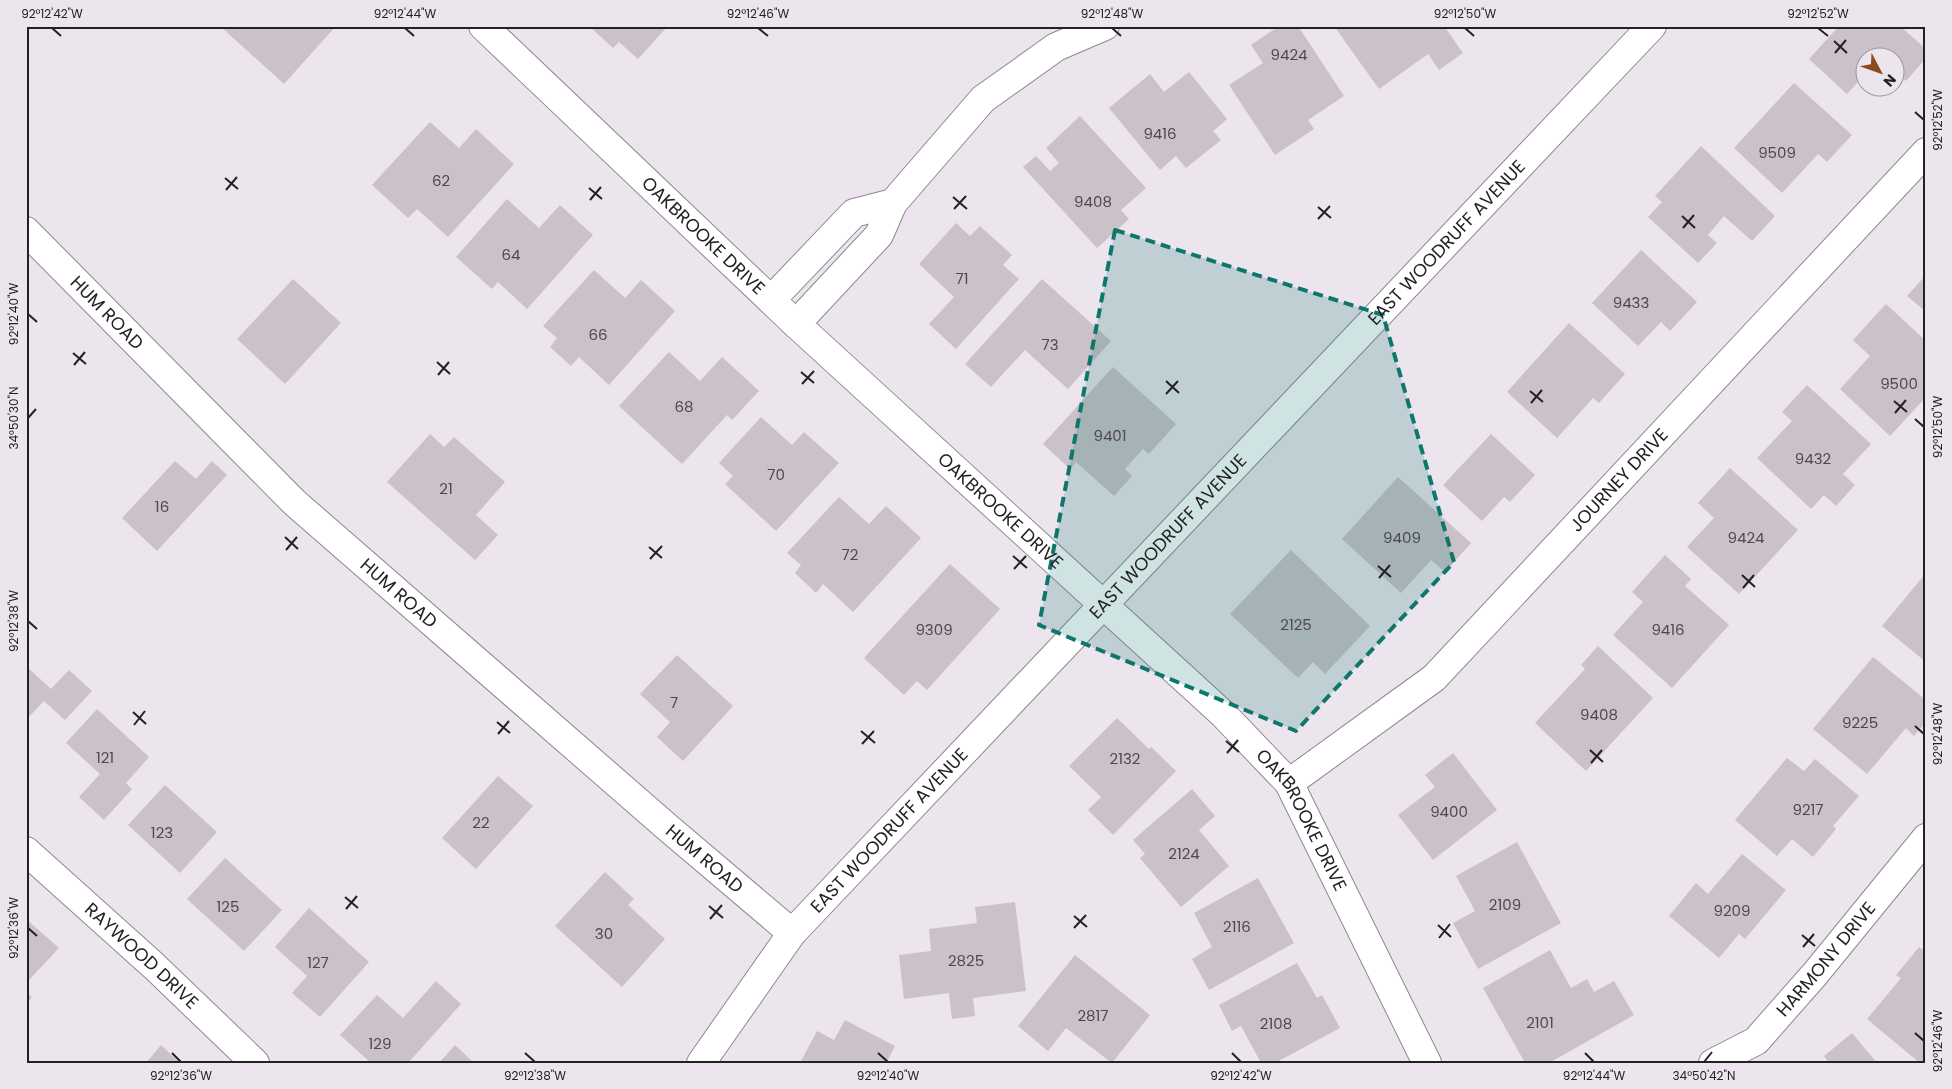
<svg xmlns="http://www.w3.org/2000/svg" width="1952" height="1089" viewBox="0 0 1952 1089" font-family="Poppins,sans-serif">
<style>
.building{fill:#cbc1c8}
.lines{fill:none;stroke-linecap:round;stroke-linejoin:round}
.street-casing{stroke:#8e8890;stroke-width:30}
.secondary-casing{stroke:#8e8890;stroke-width:30}
.street{stroke:#fff;stroke-width:28}
.secondary{stroke:#fff;stroke-width:28}
.marked{fill:#0f766e;fill-opacity:0.2;stroke:#0f766e;stroke-width:4;stroke-dasharray:10 6;stroke-linejoin:round}
.ticks{fill:none;stroke:#232124;stroke-width:2}
.labels{text-anchor:middle;stroke-width:4.5;stroke-linejoin:round;paint-order:stroke}
.number-label{font-size:15px;fill:#4d494d}
.street-label{font-size:18px;fill:#232124;stroke:#ece5ee}
.neatline{fill:none;stroke:#232124;stroke-width:2}
.ticks-label{font-size:12px;text-anchor:middle;fill:#232124}
</style>
<rect width="100%" height="100%" fill="#ece5ee"/>
<!-- building -->
<g class="building">
<polygon points="220,26 336,26 284,84"/>
<polygon points="589,26 668,26 638,59 619,42 613,48"/>
<polygon points="1279,26 1298,26 1344,96 1308,120 1314,129 1275,155 1229,85 1263,63 1251,45"/>
<polygon points="1334,26 1444,26 1463,53 1439,70 1428,54 1379,89"/>
<polygon points="1839,26 1900,26 1926,49 1926,58 1906,81 1894,70 1894,58 1864,58 1864,75 1847,94 1809,59"/>
<polygon points="1189,72 1227,119 1213,131 1221,140 1186,168 1176,156 1160,170 1109,108 1150,74 1164,92"/>
<polygon points="1794,83 1852,135 1827,162 1818,154 1782,193 1734,148"/>
<polygon points="1080,116 1146,188 1121,210 1129,219 1097,248 1023,167 1036,156 1050,171 1059,163 1046,148"/>
<polygon points="430,122 459,148 476,129 514,164 448,237 417,209 408,218 372,185"/>
<polygon points="1701,146 1775,216 1752,241 1724,216 1708,235 1717,243 1698,263 1648,217 1662,202 1655,196"/>
<polygon points="507,199 539,228 560,205 593,235 527,309 498,282 492,289 456,257"/>
<polygon points="956,223 970,236 980,226 1012,255 1003,265 1019,279 956,349 929,324 954,297 919,264"/>
<polygon points="1641,250 1697,302 1670,331 1661,322 1638,346 1592,303"/>
<polygon points="594,270 625,298 641,280 675,311 609,385 579,357 571,366 550,347 557,338 543,326"/>
<polygon points="1926,275 1926,312 1907,296"/>
<polygon points="293,279 341,323 285,384 237,339"/>
<polygon points="1042,279 1111,341 1068,389 1025,350 991,387 965,364"/>
<polygon points="1886,304 1926,341 1926,397 1890,436 1840,389 1870,356 1853,340"/>
<polygon points="1569,323 1625,374 1599,403 1593,398 1557,438 1507,392"/>
<polygon points="669,352 700,381 722,357 759,391 732,420 727,415 682,464 619,406"/>
<polygon points="1113,367 1176,424 1149,454 1143,449 1125,469 1132,476 1114,496 1076,462 1070,469 1043,444"/>
<polygon points="1807,385 1871,444 1843,474 1855,485 1836,506 1824,495 1811,509 1757,458 1792,421 1782,412"/>
<polygon points="761,417 792,445 804,432 839,463 776,531 725,484 733,476 719,463"/>
<polygon points="430,434 444,447 454,437 505,482 476,515 498,535 475,560 387,482"/>
<polygon points="1491,434 1535,475 1510,502 1504,497 1482,521 1443,485"/>
<polygon points="175,461 196,479 212,461 227,475 157,551 122,518"/>
<polygon points="1730,468 1798,530 1739,594 1687,547 1714,518 1698,503"/>
<polygon points="1398,477 1471,543 1445,572 1431,560 1401,593 1342,539"/>
<polygon points="839,497 869,524 886,506 921,538 853,612 823,584 816,593 795,573 801,565 787,553"/>
<polygon points="1291,550 1370,626 1325,674 1313,662 1298,678 1230,614"/>
<polygon points="1665,555 1691,579 1685,586 1729,625 1672,688 1613,635 1643,602 1632,592"/>
<polygon points="950,564 1000,609 927,690 917,681 904,695 864,658"/>
<polygon points="1926,573 1926,662 1882,626"/>
<polygon points="1598,646 1653,698 1586,771 1535,723 1585,669 1581,665"/>
<polygon points="677,655 733,706 683,761 657,737 670,722 640,694"/>
<polygon points="1873,657 1926,700 1926,722 1914,736 1906,728 1867,774 1813,729"/>
<polygon points="26,666 51,689 69,670 92,691 65,720 44,701 26,720"/>
<polygon points="97,709 149,757 126,783 132,789 104,820 79,797 100,774 66,743"/>
<polygon points="1117,718 1149,749 1151,747 1176,771 1113,835 1088,810 1101,797 1069,766"/>
<polygon points="1453,753 1497,810 1433,860 1398,815 1435,787 1425,775"/>
<polygon points="1787,758 1804,771 1815,759 1859,796 1833,826 1836,829 1813,857 1792,839 1777,856 1735,820"/>
<polygon points="498,776 533,806 476,869 442,838"/>
<polygon points="165,785 217,832 180,873 128,825"/>
<polygon points="1192,789 1215,816 1199,830 1229,866 1181,907 1140,858 1145,854 1133,840"/>
<polygon points="1517,842 1561,923 1478,969 1453,923 1475,911 1456,876"/>
<polygon points="1742,854 1786,890 1745,939 1739,934 1719,958 1669,916 1696,883 1708,894"/>
<polygon points="225,858 282,910 244,951 187,899"/>
<polygon points="605,872 634,899 628,905 665,939 622,987 555,926"/>
<polygon points="1258,878 1294,943 1209,990 1192,959 1212,947 1194,913"/>
<polygon points="1015,902 1026,991 973,998 975,1016 952,1019 949,993 904,999 899,955 931,951 929,929 977,923 975,907"/>
<polygon points="309,908 369,962 320,1017 292,993 307,976 275,947"/>
<polygon points="26,919 59,948 26,983"/>
<polygon points="1919,947 1926,952 1926,1059 1922,1063 1920,1063 1867,1019 1901,978 1896,975"/>
<polygon points="1550,950 1571,988 1587,979 1594,992 1614,981 1634,1015 1549,1063 1525,1063 1483,988"/>
<polygon points="1075,955 1150,1015 1112,1063 1066,1028 1048,1051 1018,1026"/>
<polygon points="1297,963 1317,998 1322,995 1340,1028 1275,1063 1261,1063 1241,1026 1232,1031 1219,1005"/>
<polygon points="436,981 461,1004 408,1063 371,1063 340,1035 377,995 403,1018"/>
<polygon points="26,992 32,997 26,1004"/>
<polygon points="845,1020 895,1046 886,1063 800,1063 817,1031 834,1040"/>
<polygon points="1852,1033 1877,1063 1829,1063 1824,1056"/>
<polygon points="161,1045 180,1063 146,1063"/>
<polygon points="455,1045 474,1063 439,1063"/>
</g>
<g class="lines">
<!-- street casing -->
<g class="street-casing">
<g id="street">
<path id="s1" d="M26 231 295 503 667 827 792 933"/>
<polyline points="771,300 854,213 893,203"/>
<polyline points="796,324 879,235 893,203 983,99 1056,47 1105,26"/>
<path id="s2" d="M1289 783 1434 678 1926 152"/>
<path id="s3" d="M26 851 154 966 255 1063"/>
<path id="s4" d="M701 1063 792 933 1652 26"/>
<path id="s5" d="M1713 1063 1756 1041 1815 974 1926 838"/>
</g>
</g>
<!-- secondary casing -->
<g class="secondary-casing">
<g id="secondary">
<path id="s6" d="M483 26 796 324 1224 715 1289 783 1427 1063"/>
</g>
</g>
<!-- street -->
<use href="#street" class="street"/>
<!-- secondary -->
<use href="#secondary" class="secondary"/>
</g>
<!-- marked area -->
<path class="marked" d="M1115 230 1383 315 1454 562 1296 731 1039 625Z"/>
<!-- ticks -->
<path class="ticks" d="M52 28 61 36M405 28 414 36M758 28 768 36M1112 28 1121 36M1465 28 1474 36M1818 28 1828 36M1834 41 1847 53M1835 53 1846 40M1915 112 1924 120M225 178 238 189M589 188 602 199M226 190 237 177M953 197 967 209M590 200 601 187M1318 207 1331 218M954 209 966 196M1682 216 1695 228M1318 219 1330 206M1683 228 1694 215M28 314 37 322M73 353 86 364M437 362 450 374M74 365 85 352M801 372 814 383M438 375 449 362M1166 381 1179 393M802 384 814 371M1530 391 1543 402M1166 394 1178 381M1894 401 1907 412M1531 403 1542 390M1895 413 1906 400M28 418 36 409M1915 419 1924 427M285 537 298 549M649 547 662 558M286 550 297 537M1013 556 1027 568M650 559 662 546M1378 566 1391 577M1014 569 1026 556M1742 575 1755 587M1379 578 1390 565M1743 588 1754 575M28 621 37 629M133 712 146 724M497 722 510 733M134 725 145 711M1915 726 1924 734M861 731 875 743M498 734 509 721M1226 741 1239 752M862 744 874 731M1590 750 1603 762M1227 753 1238 740M1591 763 1602 750M345 897 358 908M709 906 723 918M346 909 357 896M1074 916 1087 927M710 919 722 905M1438 925 1451 937M28 928 37 936M1074 928 1086 915M1802 935 1815 946M1439 938 1450 924M1803 947 1814 934M1915 1033 1924 1041M172 1053 181 1062M525 1053 535 1062M878 1053 888 1062M1232 1053 1241 1062M1585 1053 1594 1062M1704 1062 1712 1052"/>
<g class="labels">
<!-- number labels -->
<g class="number-label">
<text x="1289" y="60">9424</text>
<text x="1160" y="139">9416</text>
<text x="1777" y="158">9509</text>
<text x="441" y="186">62</text>
<text x="1093" y="207">9408</text>
<text x="511" y="260">64</text>
<text x="962" y="284">71</text>
<text x="1631" y="308">9433</text>
<text x="598" y="340">66</text>
<text x="1050" y="350">73</text>
<text x="1899" y="389">9500</text>
<text x="684" y="412">68</text>
<text x="1110" y="441">9401</text>
<text x="1813" y="464">9432</text>
<text x="776" y="480">70</text>
<text x="446" y="494">21</text>
<text x="162" y="512">16</text>
<text x="1402" y="543">9409</text>
<text x="1746" y="543">9424</text>
<text x="850" y="560">72</text>
<text x="1296" y="630">2125</text>
<text x="934" y="635">9309</text>
<text x="1668" y="635">9416</text>
<text x="674" y="708">7</text>
<text x="1599" y="720">9408</text>
<text x="1860" y="728">9225</text>
<text x="105" y="763">121</text>
<text x="1125" y="764">2132</text>
<text x="1808" y="815">9217</text>
<text x="1449" y="817">9400</text>
<text x="481" y="828">22</text>
<text x="162" y="838">123</text>
<text x="1184" y="859">2124</text>
<text x="1505" y="910">2109</text>
<text x="228" y="912">125</text>
<text x="1732" y="916">9209</text>
<text x="1237" y="932">2116</text>
<text x="604" y="939">30</text>
<text x="966" y="966">2825</text>
<text x="318" y="968">127</text>
<text x="1093" y="1021">2817</text>
<text x="1540" y="1028">2101</text>
<text x="1276" y="1029">2108</text>
<text x="380" y="1049">129</text>
</g>
<!-- street labels -->
<g class="street-label">
<text dy="6" stroke="none"><textPath href="#s6" startOffset="304">OAKBROOKE DRIVE</textPath></text>
<text dy="6" stroke="none"><textPath href="#s4" startOffset="1110">EAST WOODRUFF AVENUE</textPath></text>
<text dy="6" stroke="none"><textPath href="#s1" startOffset="115">HUM ROAD</textPath></text>
<text dy="6" stroke="none"><textPath href="#s2" startOffset="450">JOURNEY DRIVE</textPath></text>
<text dy="6" stroke="none"><textPath href="#s6" startOffset="709">OAKBROOKE DRIVE</textPath></text>
<text dy="6" stroke="none"><textPath href="#s4" startOffset="705">EAST WOODRUFF AVENUE</textPath></text>
<text dy="6" stroke="none"><textPath href="#s1" startOffset="520">HUM ROAD</textPath></text>
<text dy="6" stroke="none"><textPath href="#s6" startOffset="1144">OAKBROOKE DRIVE</textPath></text>
<text dy="6" stroke="none"><textPath href="#s4" startOffset="300">EAST WOODRUFF AVENUE</textPath></text>
<text dy="6" stroke="none"><textPath href="#s1" startOffset="925">HUM ROAD</textPath></text>
<text dy="6" stroke="none"><textPath href="#s3" startOffset="156">RAYWOOD DRIVE</textPath></text>
<text dy="6" stroke="none"><textPath href="#s5" startOffset="156">HARMONY DRIVE</textPath></text>
</g>
</g>
<!-- border -->
<rect width="1952" height="1089" fill="none" stroke="#ece5ee" stroke-width="55"/>
<!-- north arrow -->
<g transform="translate(1880 72) rotate(131)"><circle r="24" fill="#ece5ee" stroke="#9c979d"/>
<path d="M0-4L9 19L0 12L-9 19Z" fill="#8d4a1a"/>
<text y="-8" font-size="14" font-weight="bold" text-anchor="middle" fill="#232124">N</text>
</g>
<rect x="28" y="28" width="1896" height="1034" class="neatline"/>
<g class="ticks-label">
<text x="52" y="18">92°12'42"W</text>
<text x="405" y="18">92°12'44"W</text>
<text x="758" y="18">92°12'46"W</text>
<text x="1112" y="18">92°12'48"W</text>
<text x="1465" y="18">92°12'50"W</text>
<text x="1818" y="18">92°12'52"W</text>
<text transform="translate(1938 120) rotate(-90)" y="4">92°12'52"W</text>
<text transform="translate(14 314) rotate(-90)" y="4">92°12'40"W</text>
<text transform="translate(14 418) rotate(-90)" y="4">34°50'30"N</text>
<text transform="translate(1938 427) rotate(-90)" y="4">92°12'50"W</text>
<text transform="translate(14 621) rotate(-90)" y="4">92°12'38"W</text>
<text transform="translate(1938 734) rotate(-90)" y="4">92°12'48"W</text>
<text transform="translate(14 928) rotate(-90)" y="4">92°12'36"W</text>
<text transform="translate(1938 1041) rotate(-90)" y="4">92°12'46"W</text>
<text x="181" y="1080">92°12'36"W</text>
<text x="535" y="1080">92°12'38"W</text>
<text x="888" y="1080">92°12'40"W</text>
<text x="1241" y="1080">92°12'42"W</text>
<text x="1594" y="1080">92°12'44"W</text>
<text x="1704" y="1080">34°50'42"N</text>
</g>
</svg>
